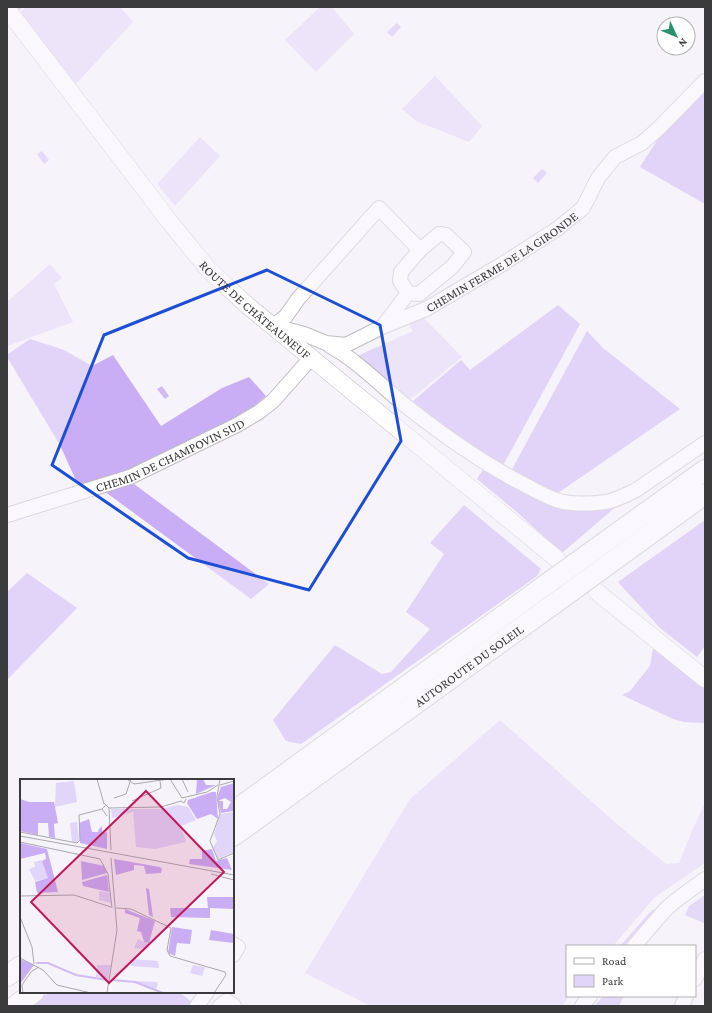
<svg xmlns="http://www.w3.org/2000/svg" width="712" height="1013" viewBox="0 0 712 1013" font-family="'Crimson Pro',serif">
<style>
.green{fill:#e1d5f9}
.forest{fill:#c9aef6}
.water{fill:#d0bbf5}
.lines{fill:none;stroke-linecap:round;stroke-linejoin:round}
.stream{stroke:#d0bbf5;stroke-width:2.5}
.minor-casing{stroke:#bfbcc3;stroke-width:16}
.major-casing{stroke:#bfbcc3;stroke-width:18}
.highway-casing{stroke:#bfbcc3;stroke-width:22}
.minor{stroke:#fff;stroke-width:14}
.major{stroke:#fff;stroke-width:17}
.highway{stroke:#fff;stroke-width:20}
.highway-bridge-casing{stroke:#bfbcc3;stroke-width:22;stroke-linecap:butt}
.highway-bridge{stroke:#fff;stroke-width:20}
.marked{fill:none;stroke:#1d4ed8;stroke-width:3;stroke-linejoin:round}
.labels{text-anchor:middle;stroke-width:3;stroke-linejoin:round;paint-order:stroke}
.street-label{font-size:13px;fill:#3b3b3d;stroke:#fff}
.inset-river{fill:none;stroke:#d0bbf5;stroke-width:2}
.inset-road{fill:none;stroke:#aba9ae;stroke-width:1}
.view{fill:#c2185b;fill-opacity:0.15;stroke:#c2185b;stroke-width:2}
.inset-edge{fill:none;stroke:#3b3b3d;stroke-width:2}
</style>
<rect width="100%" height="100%" fill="#f6f3fa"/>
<!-- green -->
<g class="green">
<polygon points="26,7 120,7 133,22 73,87 19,13"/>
<polygon points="320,7 332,7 354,34 316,72 285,40"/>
<polygon points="435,76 482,126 469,142 416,121 402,109"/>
<polygon points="200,137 220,156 175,206 157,184"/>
<polygon points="50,264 62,278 54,284 73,322 7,346 7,302"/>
<polygon points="423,317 462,357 407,402 355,357 413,331 408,323"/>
<polygon points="500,720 617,824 666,864 679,863 691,833 705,803 705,863 655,897 613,946 567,946 567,996 569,996 562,1006 370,1006 305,973 410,799"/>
</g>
<!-- forest -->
<g class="forest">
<polygon points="705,85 705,204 640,167 672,117"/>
<polygon points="558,305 580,324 501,469 457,439 413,401 461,360 470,370"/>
<polygon points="587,331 603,348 680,409 558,493 510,473"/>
<polygon points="30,339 64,350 92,366 113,355 161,426 222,388 249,377 266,396 242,416 126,472 78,485 60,445 7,357 7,355"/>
<polygon points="484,468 551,503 619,504 562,553 518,513 477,479"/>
<polygon points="134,484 269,584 251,599 104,491"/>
<polygon points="464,505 541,569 537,576 301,744 286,741 273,720 335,645 382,674 391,672 430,629 406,612 444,554 430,543"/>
<polygon points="705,520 705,646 697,657 660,628 618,582"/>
<polygon points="27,573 77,608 7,680 7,592"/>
<polygon points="653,648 705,688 705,720 704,723 684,722 673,719 622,695 630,691 650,666"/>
<polygon points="49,992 179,992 193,1003 191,1006 31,1006"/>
</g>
<!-- water -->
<g class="water">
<polygon points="397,23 401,27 392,37 387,32"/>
<polygon points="42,151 49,160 44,164 37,154"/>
<polygon points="542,169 547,173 538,183 533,178"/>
<polygon points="162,386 169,396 165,399 157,389"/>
<polygon points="705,895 705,921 704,923 685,915 689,906"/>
<polygon points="652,910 654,910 655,912 625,946 620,946"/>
<polygon points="603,996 624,996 619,1006 594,1006"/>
</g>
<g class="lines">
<!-- stream -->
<polyline class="stream" points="16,11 21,7"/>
<!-- minor casing -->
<g class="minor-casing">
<g id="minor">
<polyline points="384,325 408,293"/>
<path id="s1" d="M274 326 304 334 326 343 346 345 382 327 426 309 501 265 557 229 583 208 598 178 615 157 642 143 658 129 705 81"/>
<polyline points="274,326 286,316 298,299 379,208 420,250 439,234 446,235 464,252 452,267 419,294 408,293 400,281 401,272 420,250"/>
<path d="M330 346C358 361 380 385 406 406 444 436 483 464 527 486 538 492 550 499 563 502 576 504 592 504 605 502 615 501 626 495 636 490L705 443"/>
<path id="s2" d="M7 515 130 477 237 425 259 412 273 401 311 358"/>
<polyline points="233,944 238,947 233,955"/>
<polyline points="634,946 665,910 675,901 705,879"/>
<polyline points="695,979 705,959"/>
<polyline points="197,1006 207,992"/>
<polyline points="220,1006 227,1001 234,1006"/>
<polyline points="582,1006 590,996"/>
<polyline points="682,1006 686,996"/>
</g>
</g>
<!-- major casing -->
<g class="major-casing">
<g id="major">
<path id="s3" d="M7 9 169 221 208 269 248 306 557 559"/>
<polyline points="597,592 705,679"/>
</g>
</g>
<!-- highway casing -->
<g class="highway-casing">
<g id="highway">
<polyline points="587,555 705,470"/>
<polyline points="599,571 705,494"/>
<polyline points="233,812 551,581"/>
<path id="s4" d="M233 836 566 595"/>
<polyline points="7,976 21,966"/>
<polyline points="15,1006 34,992"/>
</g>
</g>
<!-- minor -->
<use href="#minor" class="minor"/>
<!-- major -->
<use href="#major" class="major"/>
<!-- highway -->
<use href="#highway" class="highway"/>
<!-- highway-bridge casing -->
<g class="highway-bridge-casing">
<g id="highway-bridge">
<polyline points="551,581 587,555"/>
<polyline points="566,595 599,571"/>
</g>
</g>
<!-- highway-bridge -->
<use href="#highway-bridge" class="highway-bridge"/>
</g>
<!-- marked area -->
<path d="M0 0H712V1013H0ZM267 270 380 325 401 441 309 590 188 558 52 465 104 335Z" fill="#f6f3fa" fill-opacity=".55" fill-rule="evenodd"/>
<path class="marked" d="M267 270 380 325 401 441 309 590 188 558 52 465 104 335Z"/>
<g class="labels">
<!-- street labels -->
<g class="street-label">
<text dy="5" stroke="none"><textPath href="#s1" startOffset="252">CHEMIN FERME DE LA GIRONDE</textPath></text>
<text dy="5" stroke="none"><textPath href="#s3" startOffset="391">ROUTE DE CHÂTEAUNEUF</textPath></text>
<text dy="5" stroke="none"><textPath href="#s2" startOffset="174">CHEMIN DE CHAMPOVIN SUD</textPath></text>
<text dy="5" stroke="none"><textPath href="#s4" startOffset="291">AUTOROUTE DU SOLEIL</textPath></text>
</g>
</g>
<!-- overview -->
<g transform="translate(20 779)">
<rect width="214" height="214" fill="#f6f3fa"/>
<path d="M54 2 57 23 35 28 36 4ZM158 26 168 28 176 41 161 47 166 63 135 70 116 68 113 33 92 39 91 30H141ZM214 33V73L198 80 193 68 197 62 194 55 200 35ZM57 43 59 60 57 63H52L50 44ZM22 81 28 99 15 102 9 90 15 88 14 83ZM79 112 90 114 91 124 79 121ZM118 160 128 165 127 170 114 169ZM112 180 138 182 139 189 111 187ZM77 186H91L88 200 76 198ZM173 186 185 188 182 197 170 194ZM113 202 137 203 138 206 136 210Z" fill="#e1d5f9"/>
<path d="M177 0H183L186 6H196L176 15ZM214 4V41L213 42V32L201 34 198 22H203V30H207L211 23 205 19 198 22V16L201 8ZM192 13H196L198 40 191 35 177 40 167 24 168 21ZM0 20 9 23H34L38 44 34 45 35 59 29 58 28 44H18V56L0 52ZM69 40 72 53H78L79 50 82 47V54L87 53V70L60 64 59 44ZM0 64 27 70 38 113 17 114 15 103 28 99 22 82 26 80 25 74 0 80ZM192 70 196 82 207 79 212 91 169 85 170 80H182V72ZM94 80 140 88 142 90 141 94 126 95 124 87 114 86V91L96 96ZM61 82 84 87 87 94 62 101ZM87 96 89 113 63 107 62 103ZM126 109 129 110 133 138 129 136ZM187 118H214V130L190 129V139L151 138 150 129H188ZM105 130 135 142 129 164 124 163 121 153 117 152 120 139 105 134ZM152 148 172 151 170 165 157 164 155 177 148 174ZM191 151 214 155V164L189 161ZM0 180 14 186 0 205Z" fill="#c9aef6"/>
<path class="inset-river" d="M16 184H28L56 196 87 201M92 201 115 203 143 214"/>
<path class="inset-road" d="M77 0 84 25M107 0 114 5 149 0M150 0 162 19M162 0 168 13M200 0 197 18 200 35 190 62 198 81 214 74M200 6 214 2M94 19 106 15 111 0M162 19 187 13 198 6M112 22 141 9 140 2M84 24 89 29 91 71M86 26 82 30 87 37M89 29 141 28 161 22 164 24 166 20M0 53 57 64 60 61 59 36 82 30M0 57 214 96M0 63 80 80 88 95 92 129M191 95 214 101M0 117 54 116 91 128M96 129 111 130 151 149 147 171 150 177 205 193 206 196 194 214M0 138 12 168 14 185M0 179 23 191 37 206 71 214M3 214 2 206 6 200 12 192 19 188M87 214 97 151 91 79"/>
<path class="view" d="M126 12 204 93 89 204 11 123Z"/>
<rect width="214" height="214" class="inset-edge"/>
</g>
<!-- border -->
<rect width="712" height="1013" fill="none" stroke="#3b3b3d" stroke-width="16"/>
<!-- legend -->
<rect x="566" y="945" width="130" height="52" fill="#ffffff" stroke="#b1b1b1"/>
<rect x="574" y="958" width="20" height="6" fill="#ffffff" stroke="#b1b1b1"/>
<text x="602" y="965" font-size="12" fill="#3b3b3d">Road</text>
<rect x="574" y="975" width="20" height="12" fill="#e1d5f9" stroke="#b1b1b1"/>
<text x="602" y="985" font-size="12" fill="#3b3b3d">Park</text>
<!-- north arrow -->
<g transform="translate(676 36) rotate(134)"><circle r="19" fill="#ffffff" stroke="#b1b1b1"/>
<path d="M0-3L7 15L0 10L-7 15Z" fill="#27906d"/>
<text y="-6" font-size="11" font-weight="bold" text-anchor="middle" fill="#3b3b3d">N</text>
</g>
</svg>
